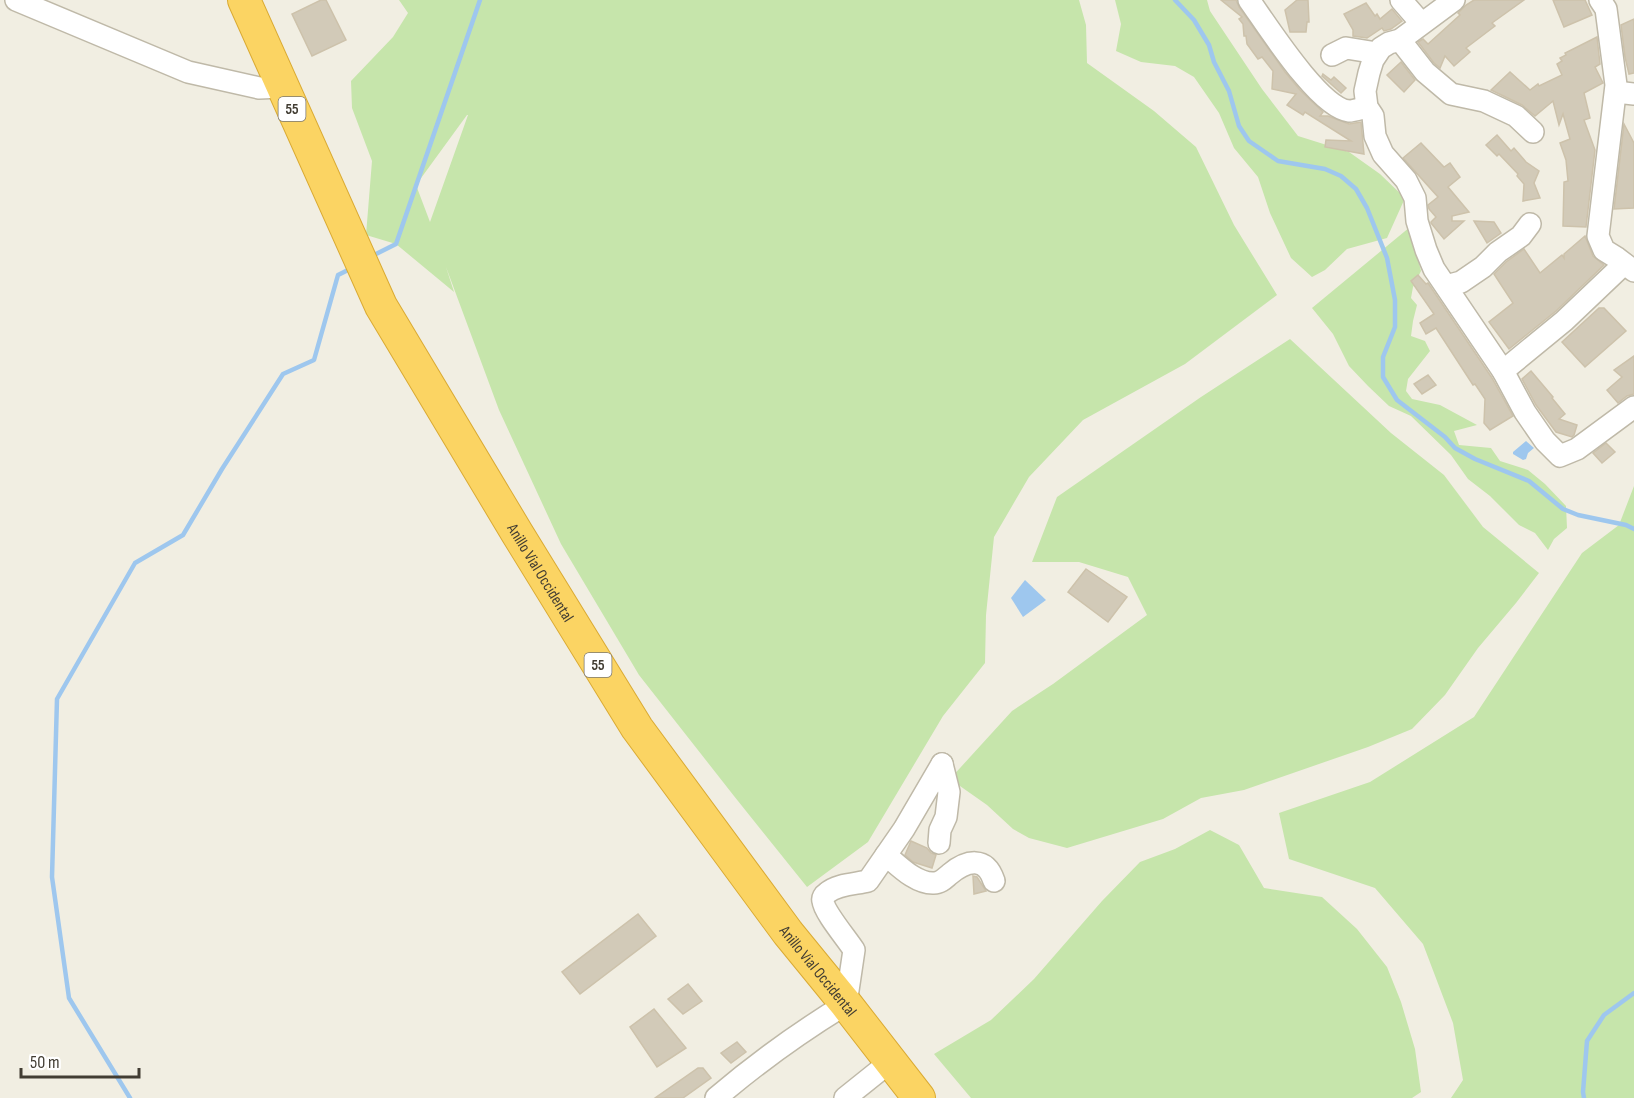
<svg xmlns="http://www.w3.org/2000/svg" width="1634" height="1098" viewBox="0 0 1634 1098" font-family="'Sofia Sans Condensed',sans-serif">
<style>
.green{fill:#c6e5ab;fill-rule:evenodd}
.water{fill:#9ec7ee}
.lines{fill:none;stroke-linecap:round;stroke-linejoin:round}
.stream{stroke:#9ec7ee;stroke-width:4.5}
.building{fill:#d2cab8;stroke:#cdc2ab;stroke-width:1.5}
.minor-casing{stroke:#bfb9a8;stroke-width:24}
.highway-casing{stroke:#daaa33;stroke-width:34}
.minor{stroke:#fff;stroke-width:21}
.highway{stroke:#fbd463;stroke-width:32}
.labels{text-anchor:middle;stroke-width:4.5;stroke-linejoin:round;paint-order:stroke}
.shield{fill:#fff;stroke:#7b7770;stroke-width:1.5}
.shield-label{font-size:15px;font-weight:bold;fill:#423d33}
.street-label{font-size:16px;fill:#423d33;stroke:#fff}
</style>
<rect width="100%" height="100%" fill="#f1eee2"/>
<!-- green -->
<g class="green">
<path d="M399 0H1079L1086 25 1087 63 1154 111 1196 147 1234 225 1277 295 1185 364 1083 420 1029 477 994 537 986 615 985 663 943 716 868 842 807 887 734 796 639 675 561 544 499 410 446 267 454 292 396 244 366 235 372 161 352 108 351 81 393 37 408 13ZM467 115H468L430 222 416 185Z"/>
<polygon points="1115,0 1207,0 1210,11 1262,89 1298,136 1349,152 1380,174 1405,198 1387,238 1347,249 1325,270 1312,277 1291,258 1270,213 1258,177 1234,148 1219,113 1194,77 1175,66 1141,62 1116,51 1121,24"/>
<polygon points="1410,227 1421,271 1413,287 1411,298 1417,305 1413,321 1411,336 1425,341 1430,351 1408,379 1406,391 1412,399 1440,405 1477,425 1454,431 1459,445 1491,448 1500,461 1528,470 1545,484 1566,506 1567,528 1554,539 1548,550 1535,533 1519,525 1490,496 1468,479 1451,455 1411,416 1389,406 1368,386 1349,366 1333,334 1312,308"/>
<polygon points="1290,339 1391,433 1444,475 1483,527 1539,573 1516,603 1478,648 1445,695 1412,729 1368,747 1244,790 1201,798 1163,819 1067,848 1029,838 1013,829 987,805 950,779 1012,711 1053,684 1147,615 1128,577 1079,562 1032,562 1057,497 1201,397"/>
<polygon points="1634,486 1634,1098 1451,1098 1463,1080 1453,1023 1423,944 1375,888 1289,859 1279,813 1370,782 1474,717 1582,553 1619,525"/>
<polygon points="1210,830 1239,845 1264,888 1322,897 1357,929 1387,967 1401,1002 1415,1049 1421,1092 1412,1098 971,1098 934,1054 991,1020 1034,979 1102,901 1140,862 1175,849"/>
</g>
<!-- water -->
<g class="water">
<polygon points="1526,441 1534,448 1528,453 1526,459 1523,460 1513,454 1513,452"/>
<polygon points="1025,580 1046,600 1023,617 1011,598"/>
</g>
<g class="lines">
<!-- stream -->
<g class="stream">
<polyline points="1175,0 1194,20 1209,45 1214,62 1229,91 1239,126 1249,141 1278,161 1325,169 1341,176 1356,189 1367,208 1387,258 1395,300 1395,327 1383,357 1383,377 1397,400 1445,437 1455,448 1475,459 1529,481 1563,509 1578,515 1626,525 1634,529"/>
<polyline points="372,256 396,244 480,0"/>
<polyline points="130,1098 69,998 52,877 57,699 135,563 183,535 222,469 283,374 314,360 338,275 352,268"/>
<polyline points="1584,1098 1583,1092 1587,1041 1604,1015 1634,993"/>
</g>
</g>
<!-- building -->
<g class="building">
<polygon points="321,0 326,0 346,40 312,56 292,14"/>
<polygon points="1221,0 1236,0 1239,7 1285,72 1300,90 1323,112 1320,116 1328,116 1349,124 1361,122 1364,154 1325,147 1326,140 1351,141 1305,112 1303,115 1287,105 1296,94 1272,89 1273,71 1262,57 1258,59 1247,44 1246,36 1244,36 1243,24 1239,19 1242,17"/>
<polygon points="1297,0 1308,0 1309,22 1307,22 1306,32 1290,32 1285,10"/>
<polygon points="1474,0 1524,0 1492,23 1495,26 1466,48 1470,52 1454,66 1445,56 1440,68 1434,63 1418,42 1423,39 1428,44 1460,15 1458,13 1466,5"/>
<polygon points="1553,0 1585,0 1592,15 1564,27"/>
<polygon points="1366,3 1375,16 1377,14 1380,19 1392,9 1402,21 1391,29 1384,31 1382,28 1367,38 1353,36 1353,30 1344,14"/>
<polygon points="1634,19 1634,73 1629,74 1625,57 1621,25"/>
<polygon points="1597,37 1600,64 1595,67 1603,83 1584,93 1590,118 1584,120 1595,150 1586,227 1563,226 1564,182 1568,181 1566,160 1560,143 1570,139 1563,114 1559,125 1553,101 1535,116 1522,105 1491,90 1510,72 1530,90 1538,84 1539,86 1562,75 1557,64 1562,61 1560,58 1566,55 1565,53"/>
<polygon points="1401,62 1415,80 1404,92 1387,75"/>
<polygon points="1323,74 1331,80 1334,77 1346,88 1341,93 1322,76"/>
<polygon points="1624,124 1634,143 1634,208 1614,209"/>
<polygon points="1497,135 1511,151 1514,148 1526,162 1539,171 1534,183 1540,198 1523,201 1524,184 1517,176 1518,174 1499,154 1497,156 1486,145"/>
<polygon points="1421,143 1444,167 1450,163 1460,177 1448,187 1469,212 1452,216 1452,221 1464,221 1444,239 1431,223 1431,222 1436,217 1429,209 1428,205 1438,197 1403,158"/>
<polygon points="1474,221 1494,222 1501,233 1487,243"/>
<polygon points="1585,236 1593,256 1604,265 1556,311 1509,349 1489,322 1513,303 1494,274 1506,262 1524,249 1540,273 1562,255 1564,258 1564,254"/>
<polygon points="1418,275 1426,284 1428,283 1492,378 1513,416 1490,430 1484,423 1485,399 1475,384 1473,385 1436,328 1426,334 1420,323 1434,314 1411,281"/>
<polygon points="1599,308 1604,308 1626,331 1585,367 1562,342"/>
<polygon points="1634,356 1634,394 1627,396 1618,403 1607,390 1622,377 1614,370"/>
<polygon points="1531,371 1553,397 1552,398 1565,414 1559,419 1577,425 1574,435 1572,437 1556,432 1536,405 1522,379"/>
<polygon points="1428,375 1436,385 1422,394 1414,384"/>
<polygon points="1606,443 1615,452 1602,463 1593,453"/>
<polygon points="1086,569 1127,597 1108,622 1068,592"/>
<polygon points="911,841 927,848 931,853 936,855 932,868 913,862 905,855"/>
<polygon points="973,876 977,877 986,891 974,894"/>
<polygon points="638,914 656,936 580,994 562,972"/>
<polygon points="688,984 702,1001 683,1014 668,999"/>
<polygon points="654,1009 686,1048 657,1067 630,1027"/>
<polygon points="737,1042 746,1052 731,1063 721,1053"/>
<polygon points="698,1068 703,1068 711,1078 683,1098 655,1098"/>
</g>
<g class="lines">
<!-- minor casing -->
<g class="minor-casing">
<g id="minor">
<polyline points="16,0 188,72 259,88 282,87"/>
<path d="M1249 0C1267 25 1319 108 1349 111 1354 111 1362 108 1367 107"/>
<polyline points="1401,0 1421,23"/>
<polyline points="1454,0 1400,40 1389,43 1381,48 1373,60 1369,73 1365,91 1367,107 1373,116 1375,136 1383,154 1406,180 1415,198 1417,221 1426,250 1434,269 1503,371 1525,412 1545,441 1560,456 1577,449 1634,407"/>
<polyline points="1600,0 1606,9 1616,85 1598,236 1604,250 1617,258 1634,271"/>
<polyline points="1400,40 1425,72 1451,94 1484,101 1516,116 1533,132"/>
<polyline points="1332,55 1346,48 1377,53"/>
<polyline points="1616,92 1634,94"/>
<polyline points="1446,286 1461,282 1483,267 1498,252 1521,236 1530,224"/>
<polyline points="1503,371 1564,321 1624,264"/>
<polyline points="939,843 940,830 946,817 949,792 942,764"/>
<path d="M886 855C899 866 916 884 934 883 941 883 945 878 950 874 967 860 986 856 994 881"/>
<path d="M716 1098C757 1063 800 1032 846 1004L854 950C847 939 824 912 823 901 822 898 824 895 827 893 837 884 856 884 868 881L904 829 942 764"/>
<polyline points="845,1098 890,1062"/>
</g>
</g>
<!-- highway casing -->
<g class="highway-casing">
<g id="highway">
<path id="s1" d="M244 0 381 306 517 533 637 728 788 933 846 1004 919 1098"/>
</g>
</g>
<!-- minor -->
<use href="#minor" class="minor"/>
<!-- highway -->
<use href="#highway" class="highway"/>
</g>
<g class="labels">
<!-- shield labels -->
<g class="shield">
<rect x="278.5" y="97" width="27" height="24" rx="4.5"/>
<rect x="584.5" y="653" width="27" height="24" rx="4.5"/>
</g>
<g class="shield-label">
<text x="292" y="114">55</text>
<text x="598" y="670">55</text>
</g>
<!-- street labels -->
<g class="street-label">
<text dy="6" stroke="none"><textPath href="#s1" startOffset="646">Anillo Vial Occidental</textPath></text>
<text dy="6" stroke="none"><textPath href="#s1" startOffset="1132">Anillo Vial Occidental</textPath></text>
</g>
</g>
<!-- scale -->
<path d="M21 1068v9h118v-9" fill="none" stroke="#423d33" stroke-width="3"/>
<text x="30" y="1068" font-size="18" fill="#423d33" stroke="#ffffff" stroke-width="4.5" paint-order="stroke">50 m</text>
</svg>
